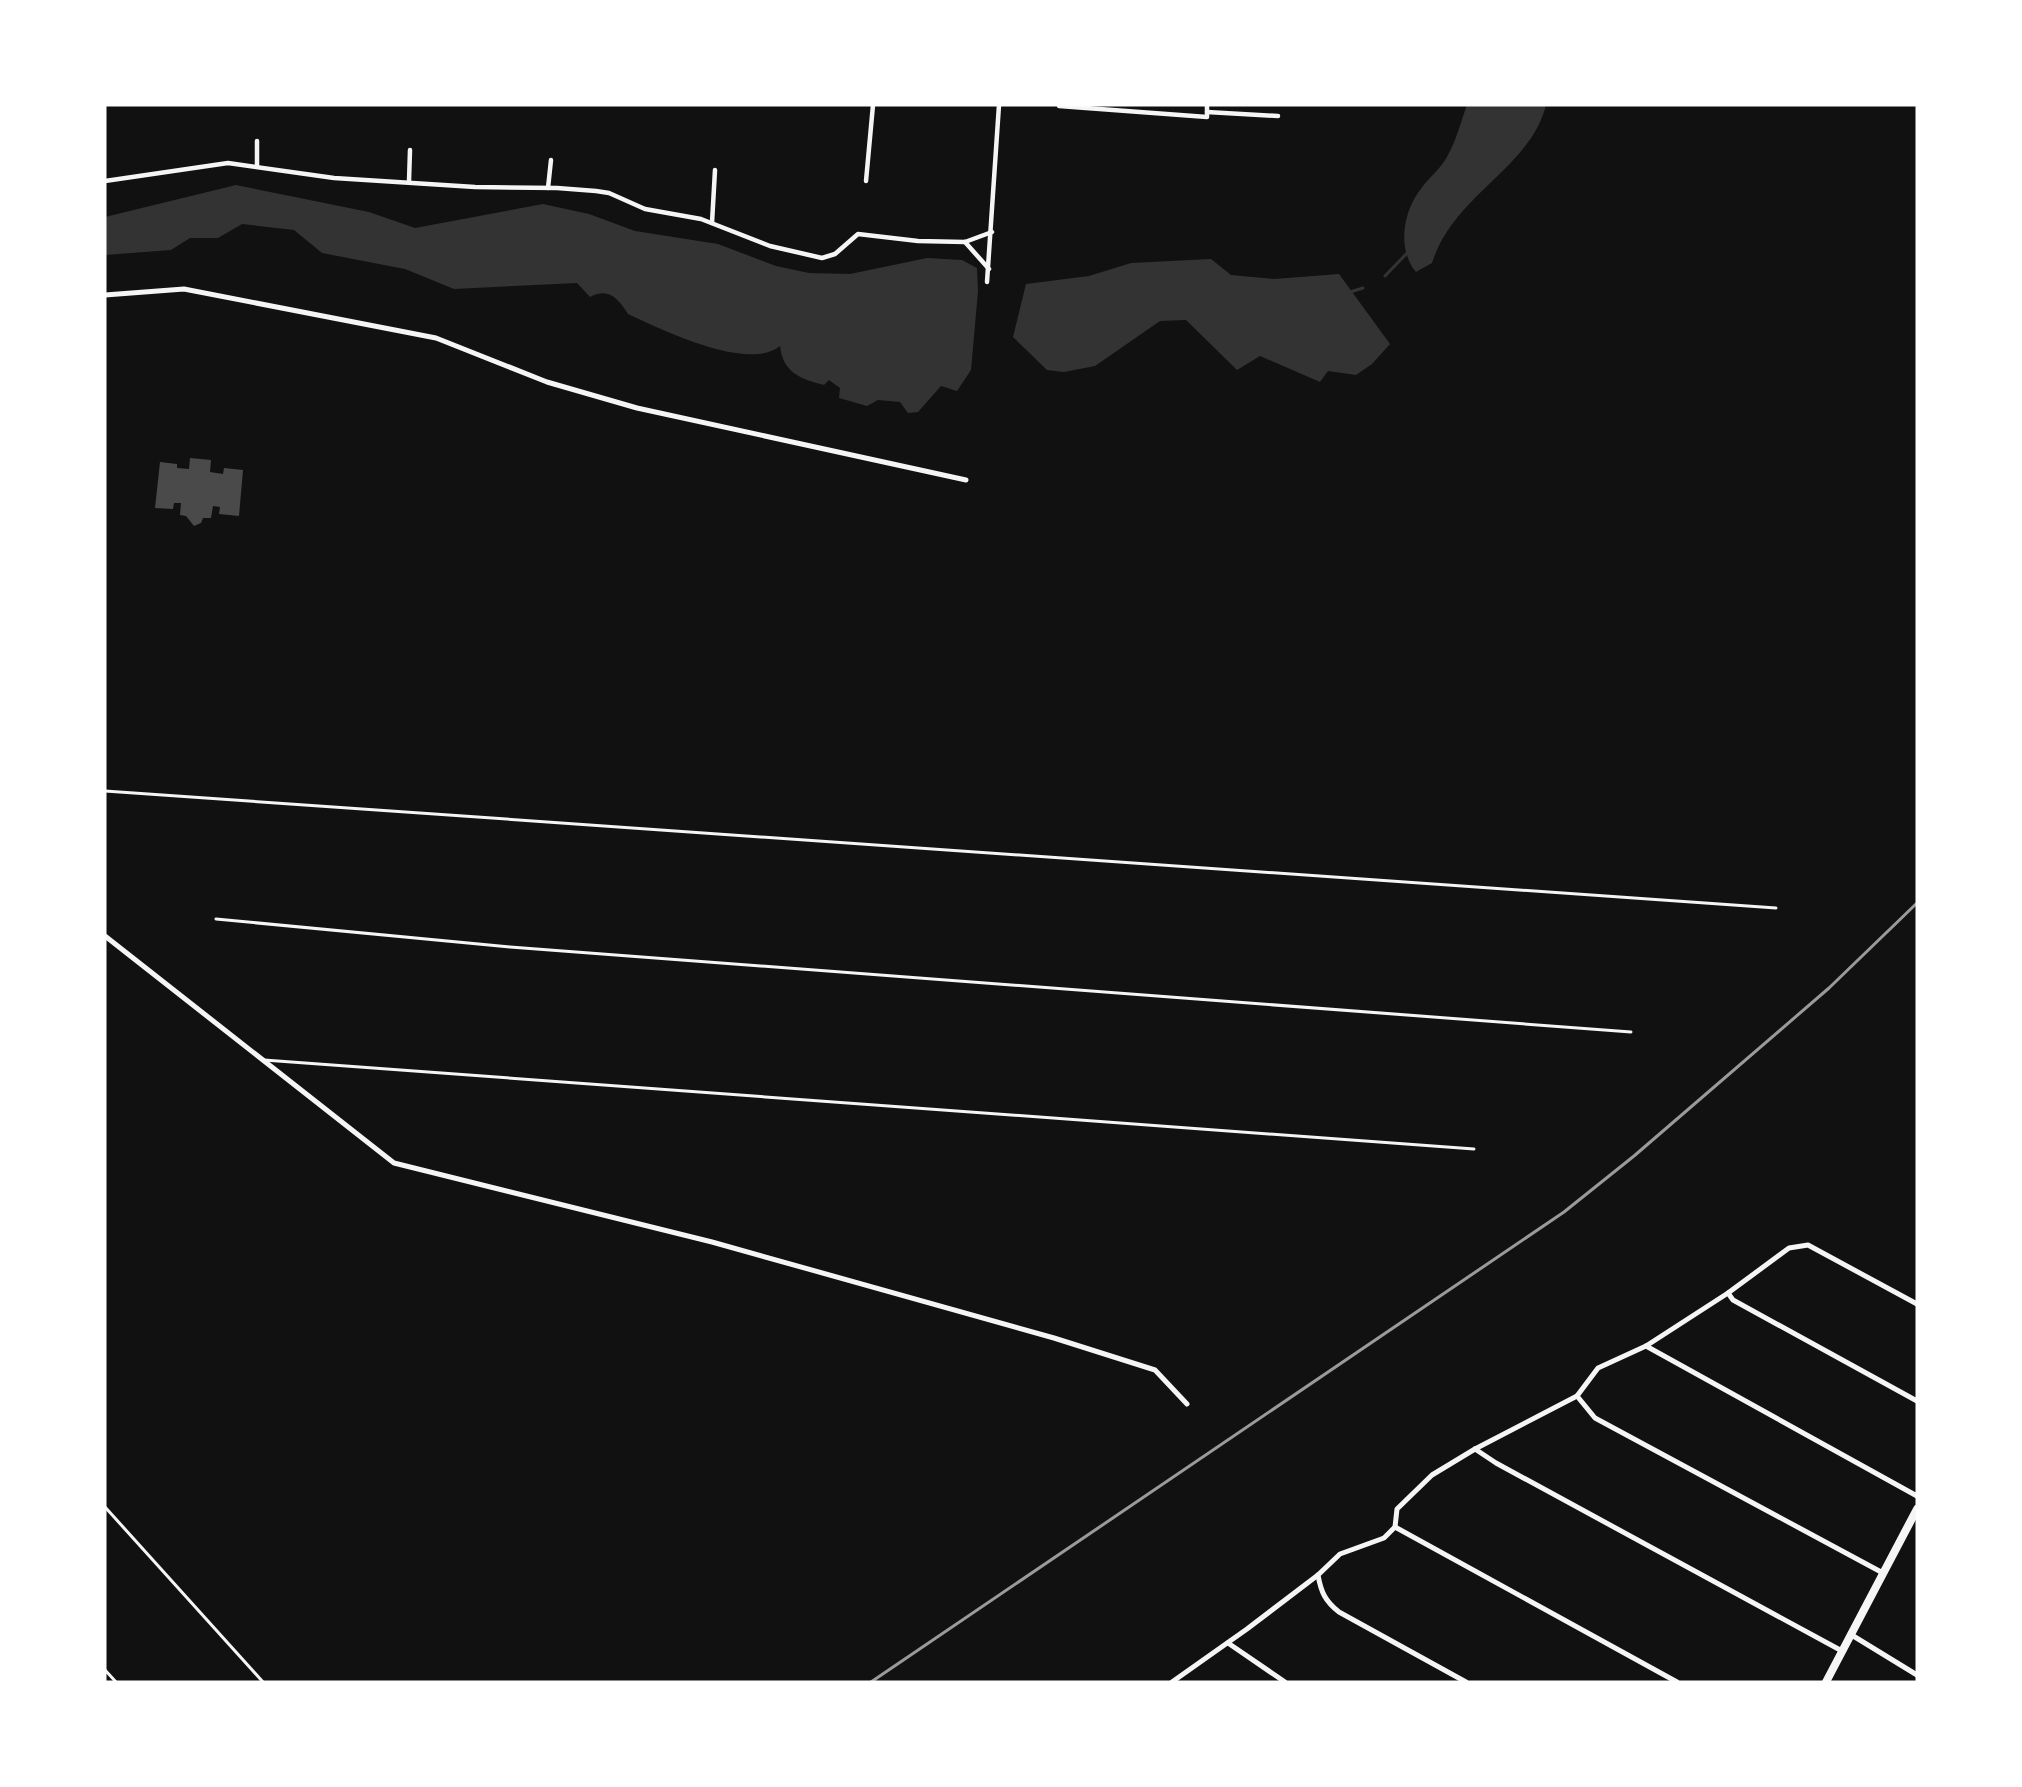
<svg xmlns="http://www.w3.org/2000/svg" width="2022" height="1787" viewBox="0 0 2022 1787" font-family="'Fira Sans Condensed',sans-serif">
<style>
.water{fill:#333}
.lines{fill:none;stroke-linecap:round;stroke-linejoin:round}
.stream{stroke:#333;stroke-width:3}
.building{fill:#4a4a4a}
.service{stroke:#f5f5f5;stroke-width:3}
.pedestrian{stroke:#f5f5f5;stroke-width:4.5}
.minor{stroke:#f5f5f5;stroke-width:5}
.secondary{stroke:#f5f5f5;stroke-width:8}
.rail{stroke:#9a9a9a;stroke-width:3}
</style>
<rect width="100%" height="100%" fill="#111"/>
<!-- water -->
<g class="water">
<path d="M1467 105H1546C1530 169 1454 194 1432 263L1416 272C1397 250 1403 212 1420 190 1429 177 1443 167 1449 153 1457 138 1461 121 1467 105Z"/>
<path d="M236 185 369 212 415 228 543 204 589 214 635 231 718 244 776 266 809 273 850 274 927 258 962 260 977 268 978 291 971 370 957 391 941 386 918 412 908 413 900 402 878 400 867 406 839 398 840 388 829 380 824 385C801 379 783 373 780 346 749 372 662 330 628 314 618 298 608 287 590 297L577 283 454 289 405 269 322 253 294 230 242 224 218 238H190L171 250 105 255V217Z"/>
<polygon points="1211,259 1231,275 1274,279 1339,274 1390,344 1372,364 1356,375 1328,371 1320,382 1260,356 1237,370 1186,320 1160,321 1095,366 1064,372 1047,370 1013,337 1026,284 1089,276 1131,263"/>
</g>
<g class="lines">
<!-- stream -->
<g class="stream">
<polyline points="1385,276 1409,251"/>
<polyline points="1350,292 1363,288"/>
</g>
</g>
<!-- building -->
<polygon class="building" points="190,458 211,460 210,472 223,474 224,468 243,470 239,516 219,514 220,507 213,506 211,518 203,518 201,523 194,526 186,516 180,515 181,503 174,503 173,509 155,508 160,462 177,464 177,468 189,469"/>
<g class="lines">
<!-- service -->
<g class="service">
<polyline points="105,791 1776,908"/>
<polyline points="216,919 510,947 1631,1032"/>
<polyline points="264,1060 1474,1149"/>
<polyline points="105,1507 263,1682"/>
<polyline points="105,1670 116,1682"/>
</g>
<!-- pedestrian -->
<g class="pedestrian">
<polyline points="1059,106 1207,117 1207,105"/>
<polyline points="1207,112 1278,116"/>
<polyline points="257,166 257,141"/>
<polyline points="105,181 228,163 334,178 475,187 557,188 596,191 609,193 645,209 701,219 770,246 822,258 835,254 858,234 918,241 965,242 992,232"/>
<polyline points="409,181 410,150"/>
<polyline points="866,181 873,105"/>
<polyline points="548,188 551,160"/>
<polyline points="712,223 715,170"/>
<polyline points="965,242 989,269"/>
<polyline points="987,282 999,105"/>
</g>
<!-- minor -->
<g class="minor">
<polyline points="105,295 184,289 436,338 547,382 637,408 966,480"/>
<polyline points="105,936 394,1163 712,1242 1054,1338 1155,1370 1187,1404"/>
<polyline points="1728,1293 1733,1300 1917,1401"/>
<polyline points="1646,1346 1917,1496"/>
<polyline points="1577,1396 1595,1418 1883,1573"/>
<polyline points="1475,1449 1496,1463 1842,1651"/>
<polyline points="1395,1527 1677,1682"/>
<path d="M1318 1575C1321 1592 1325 1601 1339 1612L1466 1682"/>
<polyline points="1850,1634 1917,1675"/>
<polyline points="1228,1643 1285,1682"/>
<polyline points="1172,1682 1247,1629 1318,1575 1340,1554 1384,1538 1395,1527 1397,1509 1432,1475 1475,1449 1577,1396 1598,1368 1646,1346 1728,1293 1789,1248 1808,1245 1917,1304"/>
</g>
<!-- secondary -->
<polyline class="secondary" points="1826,1682 1917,1509"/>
<!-- rail -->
<polyline class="rail" points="871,1682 1564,1212 1634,1156 1829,988 1917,903"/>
</g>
<!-- border -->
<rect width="2022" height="1787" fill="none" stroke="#ffffff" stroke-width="213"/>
</svg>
